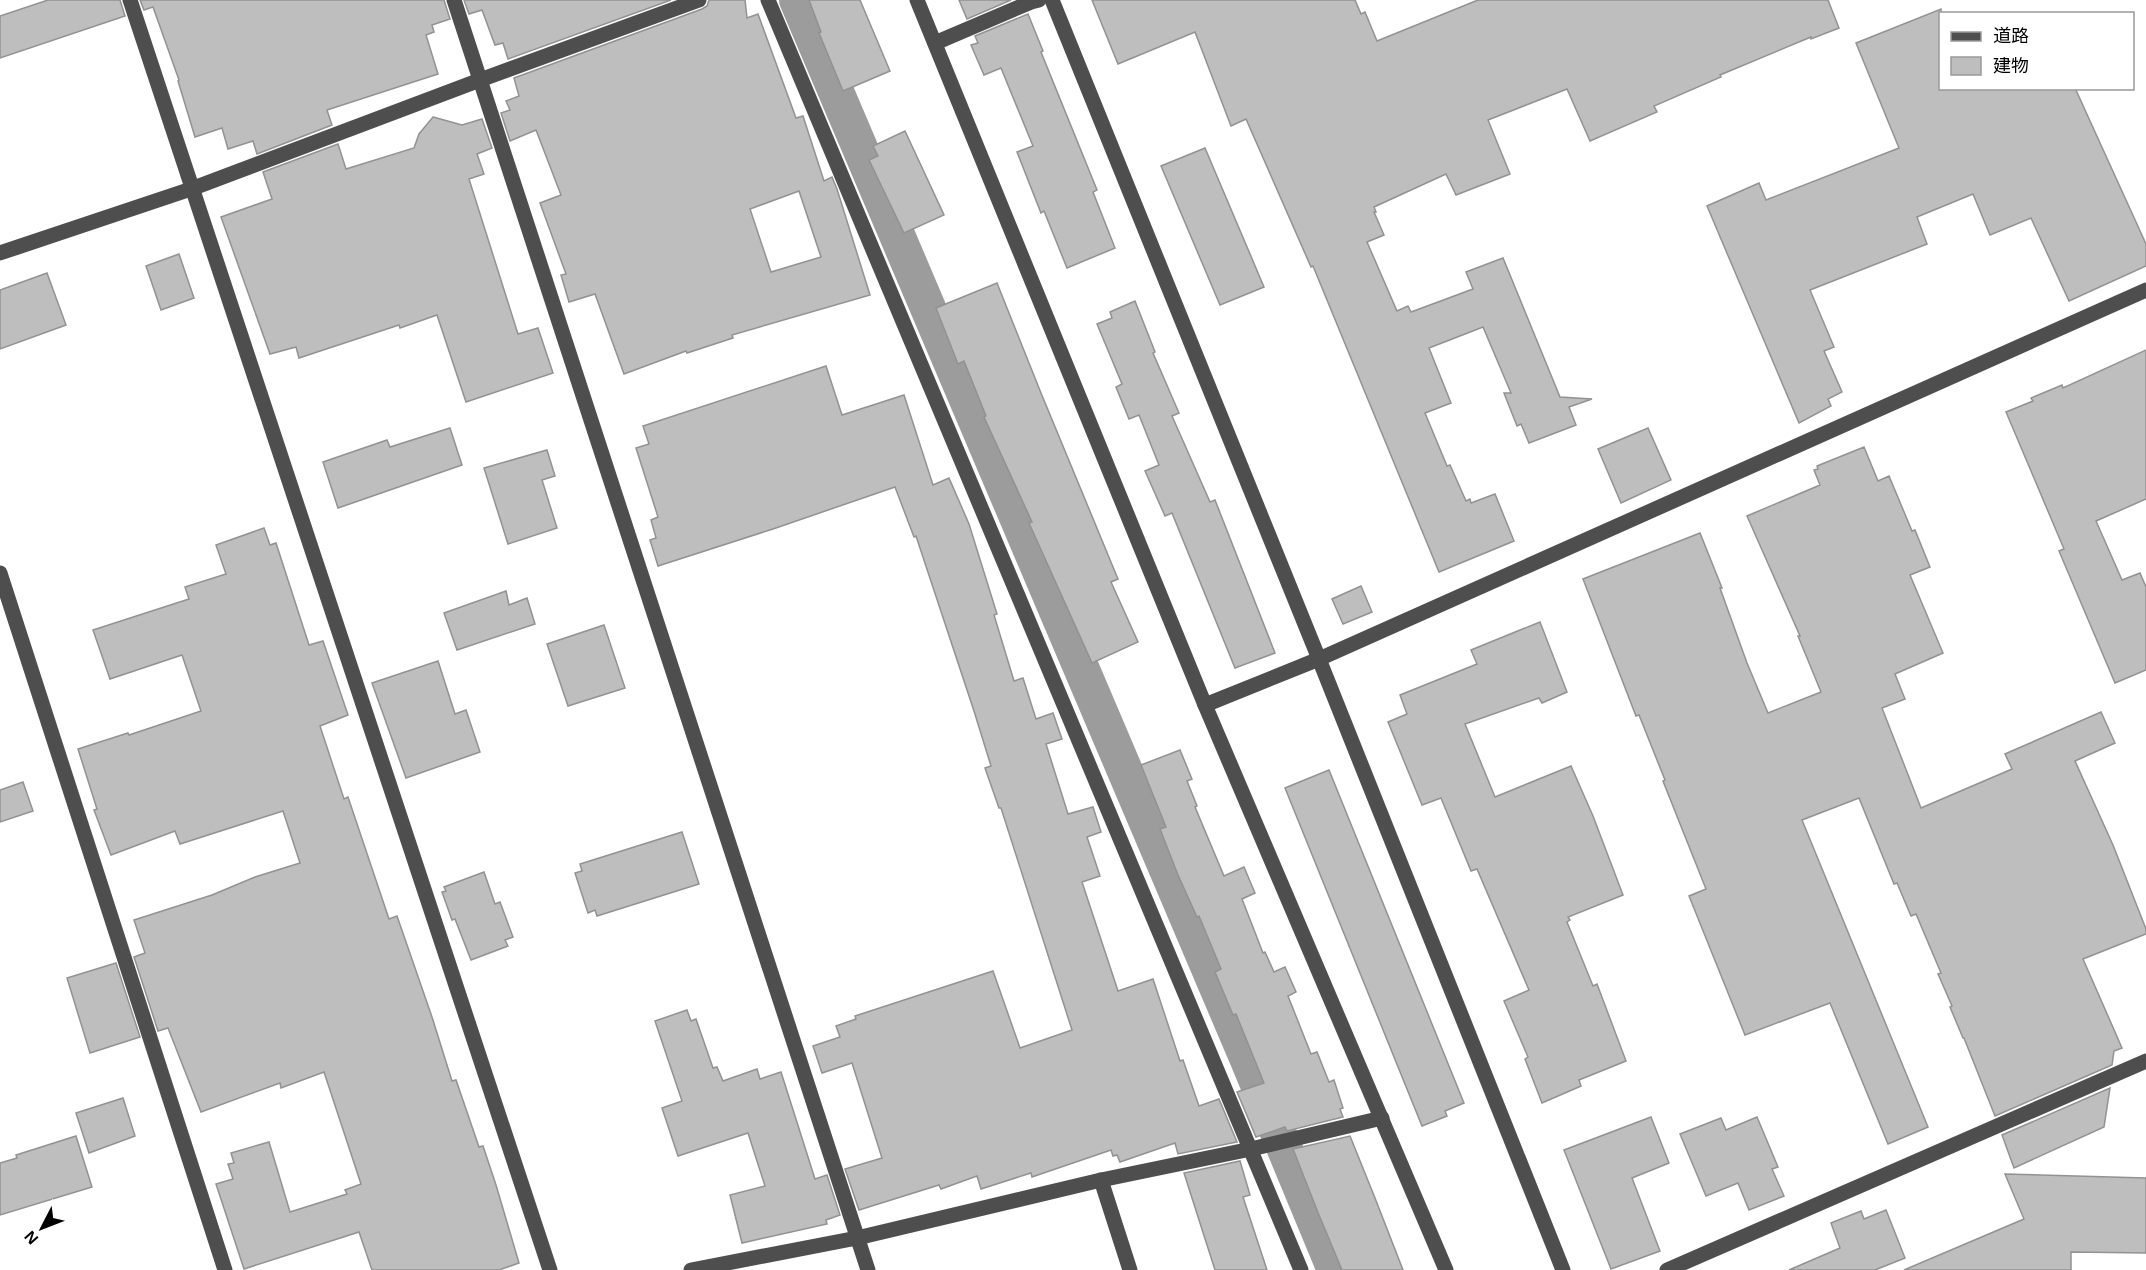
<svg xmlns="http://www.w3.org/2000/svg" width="2146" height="1270" viewBox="0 0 2146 1270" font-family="Arial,'Noto Sans JP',sans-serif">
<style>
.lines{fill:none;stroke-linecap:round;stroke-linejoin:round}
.canal{stroke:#9c9c9c;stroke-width:36}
.building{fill:#bebebe;stroke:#929292;stroke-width:1.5;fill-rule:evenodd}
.minor{stroke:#4e4e4e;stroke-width:15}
</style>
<rect width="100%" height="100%" fill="#fff"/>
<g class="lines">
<!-- canal -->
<polyline class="canal" points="797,0 1248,1060 1335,1270"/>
</g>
<!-- building -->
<g class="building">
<polygon points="48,0 120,0 125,16 0,58 0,16"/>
<polygon points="140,0 444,0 450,19 432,25 434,32 426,35 438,74 327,110 332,125 257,154 253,141 228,149 222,128 195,137 178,81 179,80 153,7 144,10"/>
<polygon points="464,0 671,0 508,59 503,43 495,45 482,10 469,14"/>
<path d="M709 0H745L747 18 758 14 796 118 803 116 824 181 832 177 837 189 870 295 732 335 733 338 687 353 686 351 624 374 595 294 569 302 561 275 566 274 540 203 561 195 536 130 510 141 501 113 510 110 506 101 519 96 514 78 702 9 707 6ZM799 191 821 257 771 272 750 209Z"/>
<polygon points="809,0 860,0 890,71 843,91 819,33 821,32"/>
<polygon points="959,0 1011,0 967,19"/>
<polygon points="1092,0 1355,0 1361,14 1365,12 1377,41 1478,0 1828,0 1839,28 1811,39 1811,37 1720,75 1721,77 1654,106 1657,112 1590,141 1567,89 1488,120 1510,174 1456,195 1446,174 1374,207 1376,212 1374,212 1384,235 1367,242 1397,311 1408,306 1411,312 1473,289 1466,272 1503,258 1560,397 1592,399 1569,407 1576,425 1529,443 1521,424 1517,426 1504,393 1511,393 1483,327 1429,348 1451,403 1425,413 1447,466 1450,465 1466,501 1470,499 1471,503 1495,494 1514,541 1439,572 1313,266 1311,267 1246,119 1231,126 1195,32 1118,64"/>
<polygon points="1941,9 1941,88 2075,88 2146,244 2146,266 2069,301 2031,218 1990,235 1973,194 1917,217 1927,244 1810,290 1834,347 1824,351 1842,392 1828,399 1831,406 1799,423 1707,206 1759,183 1766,200 1899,148 1856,43"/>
<polygon points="1028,14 1043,51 1041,52 1097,190 1093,192 1115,248 1067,268 1044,211 1041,213 1017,152 1033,146 1001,68 984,75 971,45 978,43 975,36"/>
<polygon points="433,117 462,125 482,119 492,148 477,154 484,174 469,179 518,334 538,328 553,373 466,402 437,315 400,328 399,325 299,358 296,347 270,354 221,217 272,199 263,172 338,144 346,169 414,148 419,134"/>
<polygon points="905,131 944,215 904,233 869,160 878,156 873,146"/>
<polygon points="1205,148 1264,287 1220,305 1161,166"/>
<polygon points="179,254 194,298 161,310 146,266"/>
<polygon points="47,273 66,325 0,349 0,290"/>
<polygon points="997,283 1041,393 1118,579 1111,582 1138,642 1092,663 1029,523 1032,522 984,417 986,416 964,361 958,364 936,308"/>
<polygon points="1135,301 1155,352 1153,353 1179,413 1172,416 1210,502 1215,500 1275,653 1235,668 1172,513 1165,516 1145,471 1159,465 1139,415 1129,419 1116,387 1122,384 1097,324 1112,318 1110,312"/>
<polygon points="2146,350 2146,499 2096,521 2122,580 2140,573 2146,587 2146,670 2115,683 2059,551 2064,549 2006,412 2033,401 2031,398 2062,385 2063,388"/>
<polygon points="826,366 842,415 904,395 933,485 949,478 969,524 997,614 994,615 1014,681 1023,678 1036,719 1053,713 1062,739 1046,744 1068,814 1093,807 1101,832 1087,837 1100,876 1082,882 1118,991 1153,979 1180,1061 1183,1060 1199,1106 1219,1099 1237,1142 1178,1154 1175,1143 1120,1162 1117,1155 1113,1156 1111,1150 1032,1177 1031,1173 981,1189 977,1176 941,1189 939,1185 859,1210 845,1169 882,1158 852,1063 822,1073 813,1046 840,1037 836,1026 856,1019 855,1016 993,971 1020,1048 1072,1030 1001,808 999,808 985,768 991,766 974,711 916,536 914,537 895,487 773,529 658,566 650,540 656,538 651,520 658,517 636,448 649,444 643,426"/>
<polygon points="450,428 462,465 338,508 323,462 387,440 390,447"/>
<polygon points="1648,428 1671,480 1621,503 1598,449"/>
<polygon points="1864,447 1878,481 1889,476 1912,531 1915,530 1930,567 1910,575 1943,653 1895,674 1905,699 1882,708 1921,808 2012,769 2005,754 2101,712 2115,743 2075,761 2113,845 2146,929 2146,934 2083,959 2122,1048 2114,1051 2112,1065 1995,1116 1964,1038 1963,1038 1950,1007 1952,1006 1938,974 1941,973 1916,914 1911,916 1897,883 1894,884 1859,798 1802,820 1928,1127 1888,1144 1830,1003 1745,1035 1689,896 1706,889 1663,781 1665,780 1639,715 1636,716 1583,579 1700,533 1722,588 1720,588 1747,663 1768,713 1821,692 1798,636 1800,636 1747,516 1820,485 1814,470 1818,469 1817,466"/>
<polygon points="547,450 555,476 542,480 557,528 508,544 484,468"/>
<polygon points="264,528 270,545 276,543 309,645 323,641 348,715 320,726 344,799 348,797 389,919 397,916 432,1017 452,1081 456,1080 479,1147 483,1146 496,1185 519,1263 499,1270 372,1270 359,1232 244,1269 216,1184 233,1179 228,1164 234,1163 231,1153 269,1142 290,1212 347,1194 345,1190 361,1184 324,1072 281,1088 280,1083 201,1112 168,1028 158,1031 134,957 145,953 134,920 212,895 255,877 300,863 283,811 180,844 175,831 111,855 94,810 97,809 78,749 128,733 129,735 201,711 182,655 110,679 93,630 189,599 185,587 226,574 216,545"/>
<polygon points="1361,586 1372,612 1343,624 1332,599"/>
<polygon points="506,591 509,605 527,598 535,624 457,650 444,613"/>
<polygon points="1540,622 1567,692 1542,703 1539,698 1465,724 1495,797 1571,766 1593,816 1623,895 1568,917 1570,920 1567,922 1593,986 1597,984 1626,1061 1579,1080 1581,1086 1542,1103 1525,1059 1528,1057 1504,1001 1529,990 1477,869 1471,871 1441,798 1422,805 1388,722 1407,714 1400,695 1477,664 1471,650"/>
<polygon points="604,625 625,688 568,706 547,644"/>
<polygon points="438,661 455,714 466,710 480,752 406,778 372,683"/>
<polygon points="1180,750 1192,779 1187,781 1197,806 1195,807 1224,876 1244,867 1255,893 1242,899 1263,953 1265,952 1274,972 1285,967 1296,992 1288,996 1311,1054 1317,1052 1329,1082 1334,1080 1343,1108 1340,1109 1343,1117 1287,1131 1285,1127 1256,1137 1237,1092 1264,1083 1236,1014 1233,1015 1215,972 1221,969 1199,916 1197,917 1178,875 1160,829 1166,827 1141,765"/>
<polygon points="1329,770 1464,1103 1445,1111 1447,1116 1422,1126 1285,788"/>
<polygon points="23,782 33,811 0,822 0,790"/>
<polygon points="682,832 699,884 597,916 595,910 588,913 575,873 582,871 580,864"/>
<polygon points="484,872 495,904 500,902 513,937 505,940 508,946 471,960 455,919 452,920 442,892 446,891 444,887"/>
<polygon points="116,963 140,1037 90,1053 67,978"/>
<polygon points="687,1010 691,1021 696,1019 713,1068 717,1067 723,1081 757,1069 760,1079 781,1072 815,1179 827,1175 840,1215 826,1220 827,1224 742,1243 730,1195 765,1186 748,1133 678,1156 662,1108 682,1101 655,1021"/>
<polygon points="2110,1088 2104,1127 2014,1168 2002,1135"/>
<polygon points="123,1098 135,1136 89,1153 76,1113"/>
<polygon points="1651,1117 1669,1163 1632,1178 1660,1251 1611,1269 1564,1150"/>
<polygon points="1757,1117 1778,1167 1772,1169 1784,1196 1749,1210 1738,1183 1706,1196 1680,1134 1721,1118 1726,1130"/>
<polygon points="76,1136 92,1187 0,1215 0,1163 17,1158 16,1155"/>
<polygon points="1350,1136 1375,1198 1403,1270 1342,1270 1319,1215 1293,1149"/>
<polygon points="1240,1161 1250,1195 1243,1197 1267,1270 1215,1270 1184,1173"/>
<polygon points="2005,1174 2146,1178 2146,1253 2071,1252 2071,1270 1904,1270 2024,1219"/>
<polygon points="1886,1210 1905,1258 1875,1270 1789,1270 1840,1248 1831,1223 1861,1211 1864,1219"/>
</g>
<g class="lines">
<!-- minor -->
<g class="minor">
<polyline points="130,0 550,1270"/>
<polyline points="454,0 868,1270"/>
<polyline points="768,0 1301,1270"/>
<polyline points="917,0 1205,705 1446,1270"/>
<polyline points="1052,0 1319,659 1563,1270"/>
<polyline points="935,43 1031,2 1039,0"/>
<polyline points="0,253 191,189 480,80 699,0"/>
<polyline points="0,573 225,1270"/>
<polyline points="1205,705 1319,659 2146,290"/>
<polyline points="1101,1180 1130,1270"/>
<polyline points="691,1270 857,1238 1101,1180 1251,1149 1382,1118"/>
<polyline points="1667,1270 2146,1061"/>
</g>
</g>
<!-- legend -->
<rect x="1939" y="12" width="195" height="78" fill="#ffffff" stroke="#999999" stroke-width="1.5"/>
<rect x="1951" y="32" width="30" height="9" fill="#4e4e4e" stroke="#999999" stroke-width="1.5"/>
<text x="1993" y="42" font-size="18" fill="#000000">道路</text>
<rect x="1951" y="57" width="30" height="18" fill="#bebebe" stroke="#999999" stroke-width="1.5"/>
<text x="1993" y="72" font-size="18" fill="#000000">建物</text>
<!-- north arrow -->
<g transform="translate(42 1228) rotate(228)" stroke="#ffffff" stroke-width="4.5" paint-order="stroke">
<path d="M0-4.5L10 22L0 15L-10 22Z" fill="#000000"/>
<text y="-9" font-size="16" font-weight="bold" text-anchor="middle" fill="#000000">N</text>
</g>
</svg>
